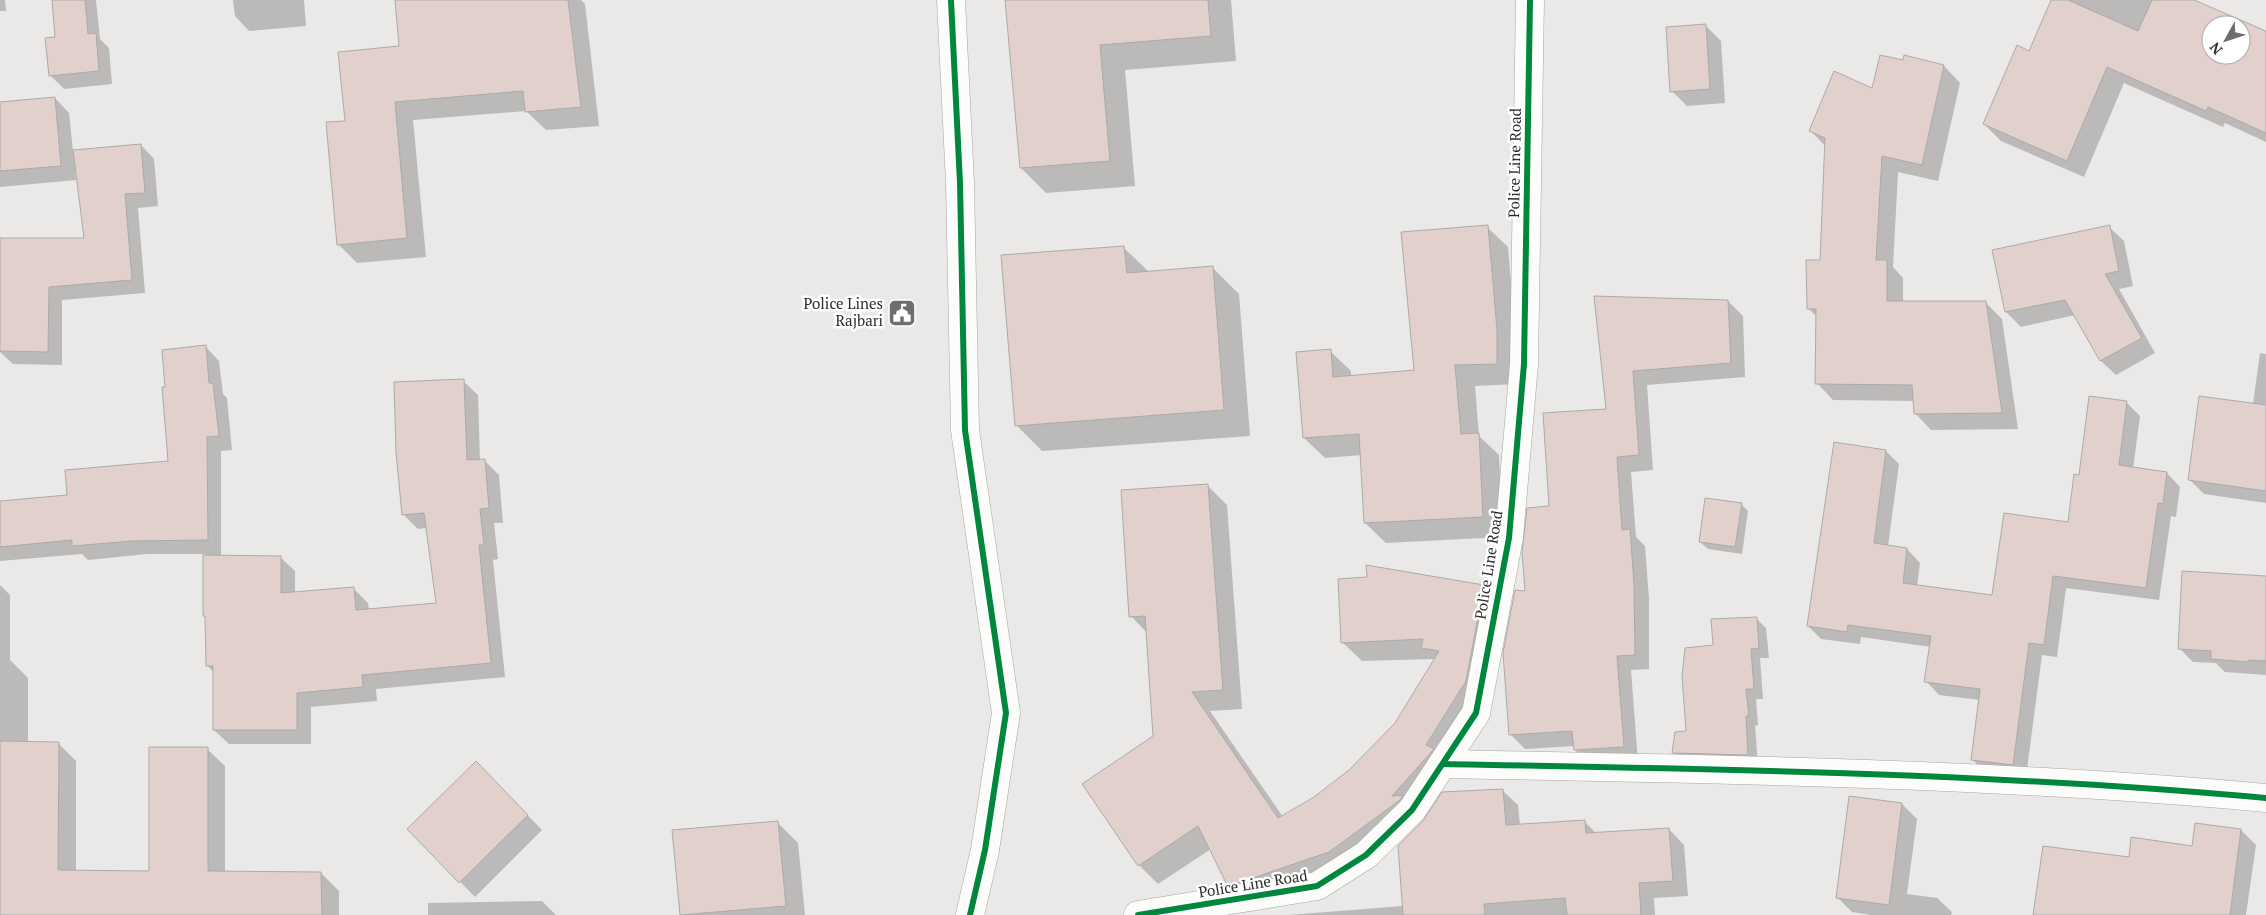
<svg xmlns="http://www.w3.org/2000/svg" width="2266" height="915" viewBox="0 0 2266 915" font-family="'PT Serif',serif">
<style>
.shadow{fill:#0003;fill-rule:evenodd}
.building{fill:#e2d0cd;stroke:#acaaa9;fill-rule:evenodd}
.lines{fill:none;stroke-linecap:round;stroke-linejoin:round}
.minor-casing{stroke:#a7a5a4;stroke-width:29}
.minor{stroke:#fcfcfb;stroke-width:28}
.cycleway-casing{stroke:#fff;stroke-width:9}
.cycleway{stroke:#00873e;stroke-width:6}
.labels{text-anchor:middle;stroke-width:5;stroke-linejoin:round;paint-order:stroke}
.street-label{font-size:15px;fill:#2e2c2b;stroke:#fff}
.poi-label{font-size:15px;fill:#2e2c2b;stroke:#fff;text-anchor:end}
</style>
<rect width="100%" height="100%" fill="#ebe9e7"/>
<!-- shadow -->
<g class="shadow">
<polygon points="0,0 5,0 6,11 0,11"/>
<polygon points="53,0 96,0 100,39 109,48 112,84 64,89 50,75 57,38"/>
<polygon points="233,0 304,0 306,26 249,31 235,16"/>
<polygon points="396,0 581,0 585,4 599,126 546,130 526,111 413,120 426,257 357,263 338,244 347,122 400,47"/>
<polygon points="1007,0 1231,0 1236,61 1125,70 1135,186 1046,193 1021,168"/>
<path d="M2052 0H2191L2243 22 2266 46V142L2225 123 2223 127 2124 83 2084 177 2001 141 1984 124 2030 52ZM2211 25H2241V55H2211Z"/>
<polygon points="1706,26 1721,41 1725,103 1687,106 1672,91"/>
<polygon points="1905,57 1944,66 1960,83 1938,181 1898,172 1893,267 1903,278 1903,302 1985,302 2002,319 2018,429 1931,430 1915,413 1914,401 1833,400 1817,383 1818,318 1808,308 1821,261 1826,147 1810,130 1873,90 1904,62"/>
<polygon points="55,98 69,113 73,151 141,145 154,159 158,206 138,208 145,293 62,300 62,365 13,364 0,352 0,239 85,239 77,172 75,172 76,180 0,187 0,103"/>
<polygon points="1487,227 1508,247 1517,352 1517,384 1475,386 1479,436 1499,455 1503,537 1386,543 1365,523 1361,455 1325,458 1304,438 1330,351 1351,371 1351,377 1415,372"/>
<polygon points="2109,227 2124,241 2133,286 2119,289 2155,353 2116,375 2101,361 2075,315 2021,327 2006,312"/>
<polygon points="1124,248 1149,272 1213,268 1239,294 1250,436 1042,451 1016,425"/>
<polygon points="1595,297 1728,301 1743,316 1745,377 1647,385 1653,470 1631,472 1636,537 1645,546 1649,599 1649,669 1631,670 1638,762 1590,765 1575,750 1575,746 1525,749 1510,734 1527,593 1551,507 1608,411"/>
<polygon points="205,346 219,361 223,394 227,398 232,450 221,451 221,557 280,557 295,571 295,593 353,588 368,603 369,610 437,604 427,528 418,529 403,514 463,381 478,395 480,461 484,460 499,475 503,523 494,523 498,559 493,560 505,677 376,689 377,701 311,707 311,744 229,744 214,730 214,673 207,665 207,618 204,615 205,554 147,554 88,560 82,554 0,561 0,502 69,496 170,462 166,388"/>
<polygon points="2260,353 2266,354 2266,503 2204,494 2190,480 2253,404"/>
<polygon points="2127,403 2140,416 2133,469 2167,473 2180,487 2176,517 2171,516 2159,600 2066,588 2057,657 2042,655 2026,777 1985,773 1972,759 1980,700 1939,695 1926,681 1931,647 1861,637 1860,644 1821,639 1808,626 1886,451 1899,464 1888,546 1907,549 1920,563 1917,586 1993,596 2069,524 2080,477"/>
<polygon points="1208,486 1227,505 1242,709 1210,711 1283,817 1315,798 1350,771 1396,723 1435,660 1434,659 1362,661 1342,642 1484,586 1503,605 1452,769 1349,871 1247,904 1228,884 1211,849 1158,884 1139,865 1155,736 1147,633 1131,616"/>
<polygon points="1741,504 1748,511 1742,554 1708,549 1700,542"/>
<polygon points="2266,577 2266,675 2225,672 2216,663 2193,662 2179,648"/>
<polygon points="0,585 10,595 10,660 28,678 28,743 58,743 76,761 76,872 150,872 207,749 225,766 225,873 321,873 339,891 339,915 0,915"/>
<polygon points="1756,618 1766,628 1769,658 1760,658 1763,699 1756,699 1758,725 1755,726 1758,764 1683,762 1673,752 1687,732 1714,647"/>
<polygon points="491,778 542,830 475,897 408,829"/>
<polygon points="1502,790 1518,805 1520,825 1584,821 1597,834 1669,829 1684,845 1688,896 1654,898 1655,915 1288,915 1403,906"/>
<polygon points="1902,804 1917,819 1907,894 1937,898 1952,912 1951,915 1871,915 1852,912 1837,897"/>
<polygon points="777,822 798,843 805,915 681,915 673,831"/>
<polygon points="2241,830 2256,845 2246,915 2034,915 2130,859 2193,847"/>
<polygon points="542,901 556,915 428,915 428,903"/>
</g>
<!-- building -->
<g class="building">
<polygon points="52,0 85,0 88,34 96,33 99,71 49,76 45,38 55,37"/>
<polygon points="395,0 568,0 581,107 525,112 523,91 395,102 407,238 337,245 326,122 345,121 338,52 399,46"/>
<polygon points="1005,0 1208,0 1211,36 1100,45 1110,161 1020,168"/>
<path d="M2051 0H2068L2138 31 2152 0H2194L2266 31V133L2208 107 2206 111 2107 67 2067 161 1983 124 2017 45 2029 51ZM2211 25H2241V55H2211Z"/>
<polygon points="1706,24 1710,89 1670,92 1666,27"/>
<polygon points="1880,55 1903,60 1904,55 1944,65 1922,165 1882,156 1876,260 1887,260 1887,301 1986,301 2002,413 1914,414 1912,385 1815,384 1816,309 1807,309 1806,260 1820,260 1825,138 1809,131 1834,71 1872,88"/>
<polygon points="55,97 61,166 0,171 0,102"/>
<polygon points="141,144 145,193 125,194 132,280 49,287 48,352 0,351 0,238 84,238 73,150"/>
<polygon points="1488,225 1497,330 1497,364 1455,365 1461,434 1479,433 1483,517 1364,523 1359,434 1303,438 1296,352 1331,349 1333,377 1414,370 1401,232"/>
<polygon points="2110,225 2119,271 2105,274 2142,338 2100,361 2065,300 2005,312 1992,250"/>
<polygon points="1124,246 1127,273 1213,266 1224,410 1015,426 1001,255"/>
<polygon points="1594,296 1728,300 1731,363 1633,371 1639,455 1617,457 1622,530 1630,529 1634,584 1635,655 1617,656 1624,747 1574,750 1572,731 1509,735 1503,653 1515,590 1525,591 1522,552 1527,508 1549,506 1543,413 1606,409"/>
<polygon points="206,345 209,383 213,383 219,436 207,437 208,540 132,541 72,546 72,540 0,547 0,501 67,495 65,470 168,461 162,387 165,387 162,350"/>
<polygon points="464,379 467,460 485,459 489,508 480,509 484,545 479,545 491,663 362,675 363,687 297,693 297,730 213,730 213,666 206,666 205,616 203,616 203,555 281,556 281,593 354,587 356,610 436,603 424,513 402,515 396,452 394,382"/>
<polygon points="2089,396 2127,401 2119,465 2167,472 2163,504 2158,503 2146,588 2053,576 2044,645 2029,643 2013,765 1971,760 1980,689 1924,682 1931,636 1848,625 1847,632 1807,626 1834,442 1886,450 1874,543 1907,548 1903,583 1992,595 2004,513 2068,522 2074,474 2079,475"/>
<polygon points="2199,396 2266,405 2266,491 2188,480"/>
<polygon points="1208,484 1223,690 1192,692 1278,818 1314,797 1349,770 1395,723 1439,651 1421,648 1423,639 1341,643 1338,579 1367,577 1366,565 1484,585 1466,681 1426,745 1434,749 1392,796 1403,795 1400,800 1329,852 1241,882 1227,885 1198,826 1138,866 1082,784 1153,736 1145,616 1129,617 1121,490"/>
<polygon points="1705,498 1742,503 1735,547 1699,542"/>
<polygon points="2182,571 2266,576 2266,661 2249,660 2249,662 2211,659 2211,651 2178,649"/>
<polygon points="1757,617 1759,648 1751,649 1754,689 1746,689 1749,716 1746,716 1748,755 1672,753 1675,732 1686,731 1682,676 1685,648 1713,645 1711,619"/>
<polygon points="0,741 59,742 58,870 149,871 149,747 208,747 208,871 321,872 322,915 0,915"/>
<polygon points="476,761 528,815 459,883 407,829"/>
<polygon points="1503,789 1506,825 1585,820 1586,833 1669,828 1673,881 1639,883 1641,915 1567,915 1565,898 1484,904 1485,915 1403,915 1398,846 1423,821 1442,792"/>
<polygon points="1849,796 1902,803 1889,905 1836,898"/>
<polygon points="778,821 786,906 680,915 672,830"/>
<polygon points="2195,823 2241,829 2230,915 2033,915 2043,846 2129,857 2131,837 2192,846"/>
</g>
<g class="lines">
<!-- minor casing -->
<g class="minor-casing">
<g id="minor">
<polyline points="951,0 960,183 965,430 1006,713 985,850 970,915"/>
<path d="M1443 764C1717 769 1992 773 2266 798"/>
<polyline points="1138,915 1317,886 1366,855 1412,810 1476,713 1509,538 1524,364 1530,0"/>
</g>
</g>
<!-- minor -->
<use href="#minor" class="minor"/>
<!-- cycleway casing -->
<g class="cycleway-casing">
<g id="cycleway">
<polyline points="951,0 960,183 965,430 1006,713 985,850 970,915"/>
<path d="M1443 764C1717 769 1992 773 2266 798"/>
<polyline points="1138,915 1317,886 1366,855 1412,810 1476,713 1509,538 1524,364 1530,0"/>
</g>
</g>
<!-- cycleway -->
<use href="#cycleway" class="cycleway"/>
</g>
<!-- icons -->
<defs>
<g id="civic-square" transform="scale(1.4375)"><rect x="-9" y="-9" width="18" height="18" rx="4" fill="#706e6d" stroke="#fff"/><path d="M-.6-6.5H3V-4.5H.6V-3L4-1V1h2V6H-6V1h2V-1L-.6-3ZM-1.2 2.5V6h2.4V2.5Z" fill="#fff"/></g>
</defs>
<g fill-rule="evenodd">
<use href="#civic-square" x="902" y="313"/>
</g>
<g class="labels">
<!-- street labels -->
<g class="street-label">
<text transform="translate(1515 163) rotate(-89)" y="5">Police Line Road</text>
<text transform="translate(1489 565) rotate(-81)" y="5">Police Line Road</text>
<text transform="translate(1253 884) rotate(-9)" y="5">Police Line Road</text>
</g>
<!-- poi labels -->
<g class="poi-label">
<text x="883" y="309">Police Lines<tspan x="883" dy="17">Rajbari</tspan></text>
</g>
</g>
<!-- north arrow -->
<g transform="translate(2226 40) rotate(230)"><circle r="24" fill="#ffffff" stroke="#ababaa"/>
<path d="M0-4L9 19L0 12L-9 19Z" fill="#706e6d"/>
<text y="-8" font-size="14" font-weight="bold" text-anchor="middle" fill="#2e2c2b">N</text>
</g>
</svg>
